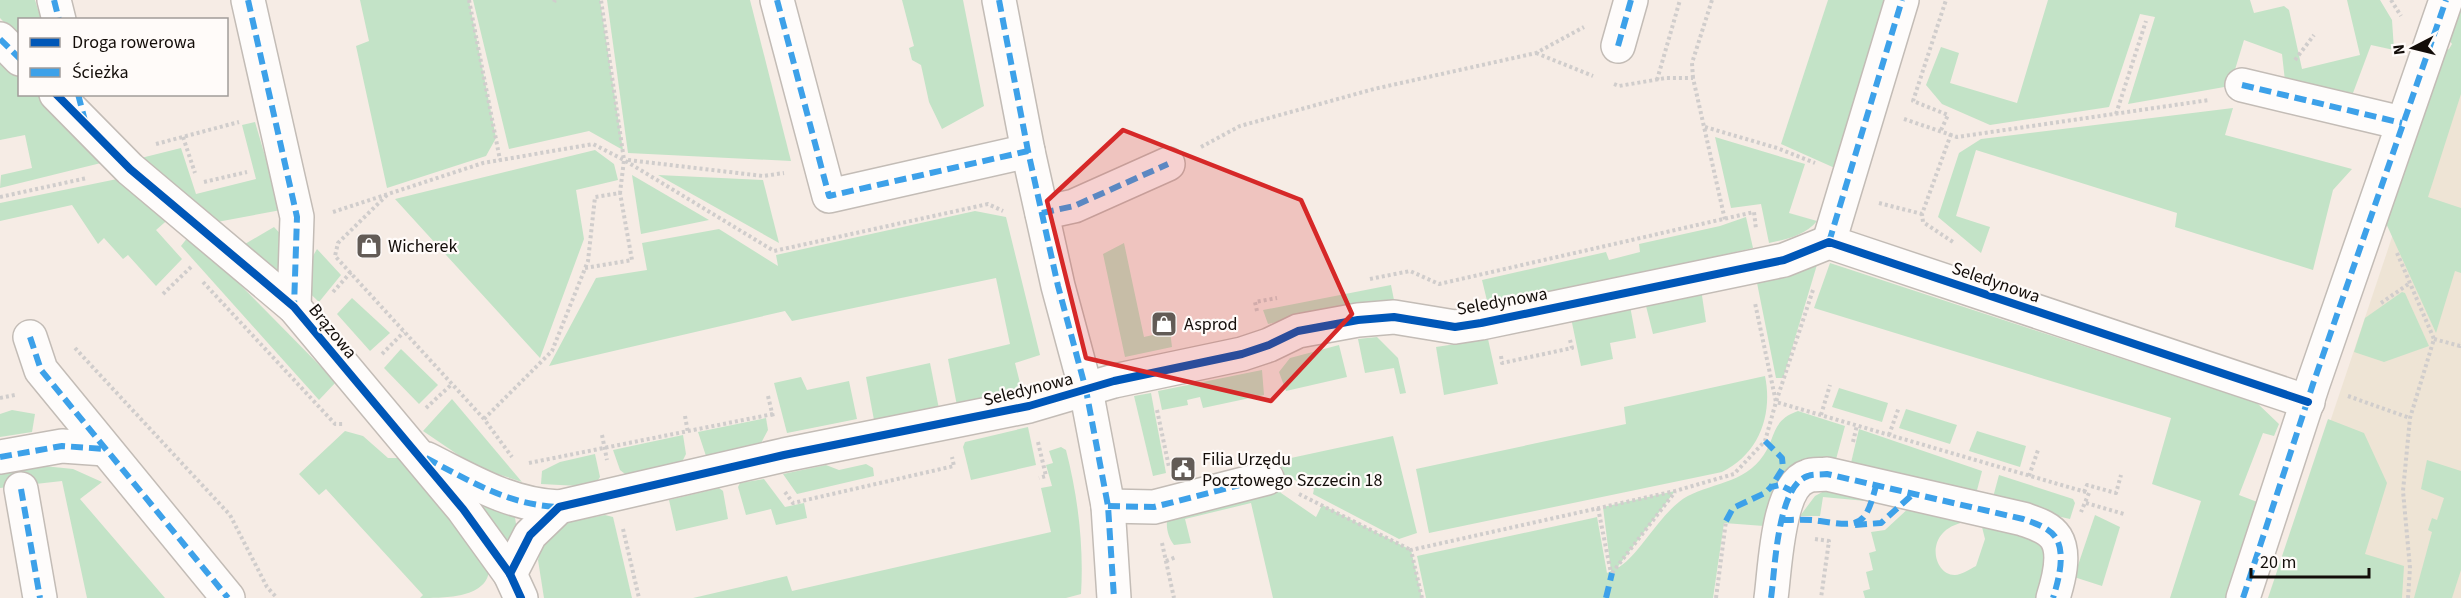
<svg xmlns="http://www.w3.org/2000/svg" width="2461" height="598" viewBox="0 0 2461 598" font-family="'Source Sans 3',sans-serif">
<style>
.education{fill:#eee4d5}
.green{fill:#c3e3c7}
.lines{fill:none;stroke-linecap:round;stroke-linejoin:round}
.minor-casing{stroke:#c3bcb6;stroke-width:36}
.path{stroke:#d0cdcc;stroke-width:4;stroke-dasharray:3 3;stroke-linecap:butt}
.minor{stroke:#fefcfb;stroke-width:33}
.quiet{stroke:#3da1e9;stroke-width:6;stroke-dasharray:12 6;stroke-linecap:butt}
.cycleway-casing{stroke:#fffbf9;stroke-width:11}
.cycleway{stroke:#0057b8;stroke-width:8}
.marked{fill:#d62828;fill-opacity:0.2;stroke:#d62828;stroke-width:4.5;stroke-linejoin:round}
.labels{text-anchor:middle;stroke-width:4.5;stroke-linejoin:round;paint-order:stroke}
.poi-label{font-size:18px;fill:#130d09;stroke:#fffbf9;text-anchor:start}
.street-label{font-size:18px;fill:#130d09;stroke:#fffbf9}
</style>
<rect width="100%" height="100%" fill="#f6ece5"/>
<!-- education -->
<polygon class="education" points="2461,76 2461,598 2271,598 2441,91"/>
<!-- green -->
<g class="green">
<polygon points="0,0 35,0 41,19 20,20 19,38 0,18"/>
<polygon points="360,0 469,0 496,138 486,156 387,188 356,46 369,41"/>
<polygon points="473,0 600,0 623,150 589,131 509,149"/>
<polygon points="607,0 750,0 791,161 628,153"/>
<polygon points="902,0 963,0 984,106 942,129 929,102 921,65 912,60 909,48 914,46"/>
<polygon points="1828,0 1885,0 1837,169 1781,144"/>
<polygon points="2048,0 2250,0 2254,13 2284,6 2289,10 2302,69 2360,55 2347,0 2380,0 2392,20 2394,50 2371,45 2353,93 2285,81 2282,54 2244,40 2230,86 2128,104 2155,17 2140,14 2109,107 1990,125 1942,104 1926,85 1941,47 1959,53 1950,83 2017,103"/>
<polygon points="2461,0 2461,94 2428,197 2461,208 2461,273 2455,271 2436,333 2385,221 2443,51 2449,49 2452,44 2447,37"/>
<polygon points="0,55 19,74 20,94 40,95 109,161 0,188 1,175 32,168 25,135 0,140"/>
<polygon points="2233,108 2225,135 2352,169 2333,190 2313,270 2175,227 2177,213 1976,150 1956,216 1990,227 1981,253 1938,217 1959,153 1981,139"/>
<polygon points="255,122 281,210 217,222 141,158 181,148 196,194 256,179 242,125"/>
<path d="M1715 137 1805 164 1789 213 1817 221C1805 236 1786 239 1769 243L1761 204 1731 208Z"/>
<polygon points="595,150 614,164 618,180 576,190 584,239 540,358 395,199"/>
<polygon points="632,175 709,220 641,234"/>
<polygon points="658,175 763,180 779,243"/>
<polygon points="127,177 172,216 156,230 182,259 156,286 128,255 123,259 104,238 98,244 72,205 0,221 0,203"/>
<polygon points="975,211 1006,217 1040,355 1015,363 1024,399 958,411 948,359 1010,344 996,278 792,321 785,311 549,366 596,278 647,270 642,243 719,229 778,266 776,255"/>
<polygon points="1746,217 1753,248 1489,309 1482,280 1606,252 1609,260 1640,252 1639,244 1720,226"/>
<polygon points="274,227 288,242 277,273 245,244"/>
<polygon points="188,237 201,245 336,382 319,400 181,246"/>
<polygon points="1124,243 1144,337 1170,331 1172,347 1125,357 1103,254"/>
<polygon points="317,249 341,275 319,302 298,282"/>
<polygon points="1819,258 1784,375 1782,378 1776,378 1756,278"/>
<polygon points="1830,263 2257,403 2279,424 2274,436 2263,433 2239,495 2265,505 2233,598 2170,598 2201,501 2152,484 2171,418 1814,308"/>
<polygon points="1391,285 1394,300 1268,324 1263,310"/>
<polygon points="1701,289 1706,322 1653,334 1645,302"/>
<polygon points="2402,292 2405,293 2429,346 2384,362 2354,352 2365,318"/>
<polygon points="352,298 390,333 370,351 337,314"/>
<polygon points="1630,306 1636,338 1610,343 1613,359 1581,366 1571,318"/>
<polygon points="1377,337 1398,358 1406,393 1400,394 1394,368 1365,373 1358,339"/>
<polygon points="1488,339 1498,384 1444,395 1436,347"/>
<polygon points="1339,345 1347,377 1286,391 1279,372 1290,358"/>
<polygon points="401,349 438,385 419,404 384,368"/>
<polygon points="930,363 940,414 884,427 874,420 866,377"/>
<polygon points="1262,370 1264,395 1203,408 1200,397 1187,400 1188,405 1162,410 1158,391"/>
<path d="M1765 376C1773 415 1759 454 1722 472L1429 533 1416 469 1626 424 1624 407Z"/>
<polygon points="801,377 807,390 849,381 857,419 787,433 774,383"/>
<polygon points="1839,388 1888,403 1882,422 1832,407"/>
<polygon points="1151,393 1166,473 1153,476 1134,396"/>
<polygon points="452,399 522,482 476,467 423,431"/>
<polygon points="1906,409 1957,425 1950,444 1899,428"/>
<polygon points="12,410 35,414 32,432 0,437 0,414"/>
<path d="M1798 411 1845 426 1835 463C1823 463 1808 462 1796 465 1774 471 1767 506 1764 526L1724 523 1713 598H1426L1417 556 1593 518 1597 517 1607 573 1611 571 1603 507 1675 491 1616 569C1636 559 1658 518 1679 502 1701 484 1739 486 1760 460 1777 440 1769 421 1798 411Z"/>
<polygon points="766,418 768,430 759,447 707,459 698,432"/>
<polygon points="2328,419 2364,433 2387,483 2365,554 2404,566 2402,598 2268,598"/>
<polygon points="1028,427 1036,465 971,480 963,447 965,442"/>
<polygon points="1859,429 1982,471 1975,498 1850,467"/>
<path d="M345 431 363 436 388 458H412L489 566C491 598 446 598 420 598L423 595 326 489 319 495 299 474Z"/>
<polygon points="1977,431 2026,446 2020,467 1969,451"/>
<polygon points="683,435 686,454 681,464 629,477 620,470 613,450"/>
<polygon points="1393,436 1417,533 1399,539 1313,494 1314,489 1284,475 1283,469 1270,470 1268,463"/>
<path d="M1061 447 1066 450C1078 497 1084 546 1081 594L1066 598H693L787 576 792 591 1051 532 1041 488 1052 486 1046 465 1053 463 1049 451Z"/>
<polygon points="595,454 600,477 596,483 579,486 541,484 542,471 560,462"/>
<polygon points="2427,460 2461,471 2461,570 2452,598 2414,598 2432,532 2428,530 2432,518 2437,520 2444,498 2421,489"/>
<polygon points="866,464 873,468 874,476 797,494 783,474 826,465 839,470"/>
<polygon points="44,466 73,469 102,482 80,499 165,598 87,598 62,481 0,488 0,471"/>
<polygon points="1999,475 2073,499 2075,503 2070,519 1992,501"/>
<polygon points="764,479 785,507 804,503 807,518 776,525 771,509 746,515 738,487 740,483"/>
<polygon points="719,488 723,491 728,519 676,531 669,500"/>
<path d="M1280 489 1281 493 1316 517 1322 505 1411 550 1422 598H1273L1251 503 1185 519 1191 543 1174 545C1168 537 1165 526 1168 516Z"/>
<polygon points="1826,490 1868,493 1866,501 1823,497 1820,516 1800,516 1815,496"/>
<polygon points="469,497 513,503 518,538 508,544"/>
<path d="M1911 506 1965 522C1922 530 1933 576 1955 575 1961 575 1970 569 1976 566L1985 539 1980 519 2036 535 2046 554 2039 598H1865L1863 591 1870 589 1866 572 1873 570 1869 553 1876 551 1871 532 1885 530Z"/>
<polygon points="605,515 613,517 632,598 544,598 538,560 542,546 567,522"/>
<polygon points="2095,515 2120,527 2102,586 2074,577"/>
</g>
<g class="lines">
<!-- minor casing -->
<g class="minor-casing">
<g id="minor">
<polyline points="54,0 59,20"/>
<polyline points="248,0 297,217 294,307"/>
<polyline points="777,0 829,196 1028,151"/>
<polyline points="999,0 1028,151 1058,286 1086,390 1108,506 1114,598"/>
<polyline points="0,39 20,59"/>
<polyline points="1618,46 1631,0"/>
<polyline points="2242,85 2402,123"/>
<polyline points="56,94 130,169 294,307 463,509 510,574 521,598"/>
<polyline points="1042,213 1074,206 1168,164"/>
<polyline points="1829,242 1902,0"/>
<polyline points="30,337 41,370 228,598"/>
<polyline points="0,457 62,446 105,449"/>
<path d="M427 459C471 481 510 505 559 507"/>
<polyline points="21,489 40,598"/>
<polyline points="1108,506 1154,507 1267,478"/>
<polyline points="510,574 530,535 559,507 784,455 1029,406 1114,381 1242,354 1269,345 1298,331 1358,320 1394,317 1455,327 1481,323 1784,260 1829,242 2308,402"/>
<path d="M1771 598C1775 571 1777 485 1808 476 1813 474 1821 475 1827 474L2023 519C2034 523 2049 527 2056 538 2066 554 2058 582 2053 598"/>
<polyline points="2243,598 2313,384 2446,0"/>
</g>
</g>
<!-- path -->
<g class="path">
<polyline points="469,0 500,160"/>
<polyline points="2391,0 2401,16"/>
<polyline points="554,2 555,0"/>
<polyline points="1536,53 1593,76"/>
<polyline points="2295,60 2314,35"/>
<polyline points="1693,78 1692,63 1712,0"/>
<polyline points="1657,80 1680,0"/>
<polyline points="1614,84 1619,86 1666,78 1693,78 1725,220"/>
<polyline points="2116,114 2146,21"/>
<polyline points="1904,119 1957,137 2209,100"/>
<polyline points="1705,127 1777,148 1815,163"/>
<polyline points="1941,130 1948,115 1913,101 1946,0"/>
<polyline points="1951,134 1922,214 1923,222 1953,242"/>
<polyline points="183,137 195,173"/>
<polyline points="156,144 239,122"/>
<polyline points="1201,147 1240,126 1374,89 1536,53 1584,27"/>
<polyline points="628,160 763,176 784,173"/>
<polyline points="204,182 247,172"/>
<polyline points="387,195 338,243 335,256 484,419 512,457"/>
<polyline points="0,197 87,178"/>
<polyline points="1879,203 1922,214"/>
<polyline points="333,212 483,163 593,144 624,160 774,251 988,204 1003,211"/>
<polyline points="2397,253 2434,339 2410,418 2403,491 2410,568 2408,598"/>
<polyline points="585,268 632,260 620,193"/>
<polyline points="1370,279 1410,271 1439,284 1754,212 1756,229"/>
<polyline points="203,282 335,424 344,424"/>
<polyline points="1813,290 1776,402 2089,493 2081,512"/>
<polyline points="333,292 351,272"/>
<polyline points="163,294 191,267"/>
<polyline points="2381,303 2410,283"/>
<polyline points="1257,311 1255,302 1277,298"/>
<polyline points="2434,339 2460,346 2461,343"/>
<polyline points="75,348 230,515 267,587 277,598"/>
<polyline points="382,354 404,332"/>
<polyline points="1501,356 1502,363 1572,348 1570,340"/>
<polyline points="768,396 773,417"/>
<polyline points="2348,396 2410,418"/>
<polyline points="0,398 15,395"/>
<polyline points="426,408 452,384"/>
<polyline points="1157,410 1169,467"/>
<polyline points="1821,415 1830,385"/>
<polyline points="685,416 688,433"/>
<polyline points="484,419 552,351 588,261 595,197 620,193 624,160 601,0"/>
<polyline points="602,435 607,460"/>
<polyline points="1889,435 1899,407"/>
<polyline points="1038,442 1046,476 1039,478"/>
<polyline points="1853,442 1857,425"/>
<polyline points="529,463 773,414"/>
<polyline points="2029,476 2038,450"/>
<polyline points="785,492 793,503 954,466 952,457"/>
<polyline points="2084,492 2087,485 2116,493 2121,475"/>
<polyline points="1299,494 1411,550"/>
<polyline points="2086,503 2124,514"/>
<polyline points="1598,508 1611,573"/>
<polyline points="623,529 639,598"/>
<polyline points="1815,539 1829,541 1821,598"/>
<polyline points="1162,543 1174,598"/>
<polyline points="1166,561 1176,557"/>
<polyline points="1612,573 1675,492"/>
<polyline points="1422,598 1411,550 1675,491 1734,474 1765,441 1776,402 1755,303"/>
<polyline points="1716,598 1726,521"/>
</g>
<!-- minor -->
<use href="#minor" class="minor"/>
<!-- quiet -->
<g class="quiet">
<polyline points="54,0 59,20"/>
<polyline points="248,0 297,217 294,307"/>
<polyline points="777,0 829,196 1028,151"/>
<polyline points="999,0 1028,151 1058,286 1086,390 1108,506 1114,598"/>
<polyline points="0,39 20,59"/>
<polyline points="1618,46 1631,0"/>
<polyline points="2242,85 2402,123"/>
<polyline points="78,94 85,121"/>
<polyline points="1042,213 1074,206 1168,164"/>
<polyline points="1829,242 1902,0"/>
<polyline points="30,337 41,370 228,598"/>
<polyline points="1765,441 1782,458 1783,468 1771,487"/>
<polyline points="0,457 62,446 105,449"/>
<path d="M426 458C470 481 508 505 559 507"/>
<polyline points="21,489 40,598"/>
<polyline points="1108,506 1154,507 1267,478"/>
<path d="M1782 520C1794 520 1807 519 1820 521 1860 527 1865 527 1876 486"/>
<polyline points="1726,521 1733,508 1765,493 1771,487 1780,485 1792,491"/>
<polyline points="1855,525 1881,523 1913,494"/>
<polyline points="1606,598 1612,573"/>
<path d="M1771 598C1775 571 1777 485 1808 476 1813 474 1821 475 1827 474L2023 519C2034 523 2049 527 2056 538 2066 554 2058 582 2053 598"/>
<polyline points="2243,598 2313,384 2446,0"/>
</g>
<!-- cycleway casing -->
<g class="cycleway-casing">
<g id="cycleway">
<polyline points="56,94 130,169 294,307 463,509 510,574 521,598"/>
<polyline points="510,574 530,535 559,507 784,455 1029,406 1114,381 1242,354 1269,345 1298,331 1358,320 1394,317 1455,327 1481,323 1784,260 1829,242 2308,402"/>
</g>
</g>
<!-- cycleway -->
<use href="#cycleway" class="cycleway"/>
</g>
<!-- marked area -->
<path class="marked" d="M1123 130 1301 200 1352 314 1271 401 1086 358 1047 201Z"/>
<!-- icons -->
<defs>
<g id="shop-square" transform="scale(1.35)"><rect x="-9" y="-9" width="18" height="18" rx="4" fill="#625b56" stroke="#fffbf9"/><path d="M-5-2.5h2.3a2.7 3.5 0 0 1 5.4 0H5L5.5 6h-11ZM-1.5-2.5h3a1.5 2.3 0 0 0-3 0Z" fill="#fff"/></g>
<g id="civic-square" transform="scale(1.35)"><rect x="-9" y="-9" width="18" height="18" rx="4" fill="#625b56" stroke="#fffbf9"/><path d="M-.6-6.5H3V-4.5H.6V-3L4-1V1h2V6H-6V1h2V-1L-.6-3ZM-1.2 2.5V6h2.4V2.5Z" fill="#fff"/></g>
</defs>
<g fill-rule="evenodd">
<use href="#shop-square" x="369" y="246"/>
<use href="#shop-square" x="1164" y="324"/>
<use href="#civic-square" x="1183" y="469"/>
</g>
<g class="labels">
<!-- poi labels -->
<g class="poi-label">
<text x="388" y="252">Wicherek</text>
<text x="1184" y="330">Asprod</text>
<text x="1202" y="465">Filia Urzędu<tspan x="1202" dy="21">Pocztowego Szczecin 18</tspan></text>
</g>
<!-- street labels -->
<g class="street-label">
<text transform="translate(1996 282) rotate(19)" y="6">Seledynowa</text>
<text transform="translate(1502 301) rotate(-10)" y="6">Seledynowa</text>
<text transform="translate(333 331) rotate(51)" y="6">Brązowa</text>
<text transform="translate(1028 389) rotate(-14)" y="6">Seledynowa</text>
</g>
</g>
<!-- legend -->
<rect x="18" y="18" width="210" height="78" fill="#fffbf9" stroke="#a19c99" stroke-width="1.5"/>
<rect x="30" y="38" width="30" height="9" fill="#0057b8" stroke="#a19c99" stroke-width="1.5"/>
<text x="72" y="48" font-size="18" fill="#130d09">Droga rowerowa</text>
<rect x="30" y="68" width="30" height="9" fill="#3da1e9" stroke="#a19c99" stroke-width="1.5"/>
<text x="72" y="78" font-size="18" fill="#130d09">Ścieżka</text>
<!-- north arrow -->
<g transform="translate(2413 48) rotate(263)" stroke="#fffbf9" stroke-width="4.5" paint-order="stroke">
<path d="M0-4.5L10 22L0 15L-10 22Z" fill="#130d09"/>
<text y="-9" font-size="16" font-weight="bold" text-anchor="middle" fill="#130d09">N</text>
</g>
<!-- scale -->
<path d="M2251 568v9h118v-9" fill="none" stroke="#130d09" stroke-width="3"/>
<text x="2260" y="568" font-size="18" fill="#130d09" stroke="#fffbf9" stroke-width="4.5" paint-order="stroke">20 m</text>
</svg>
